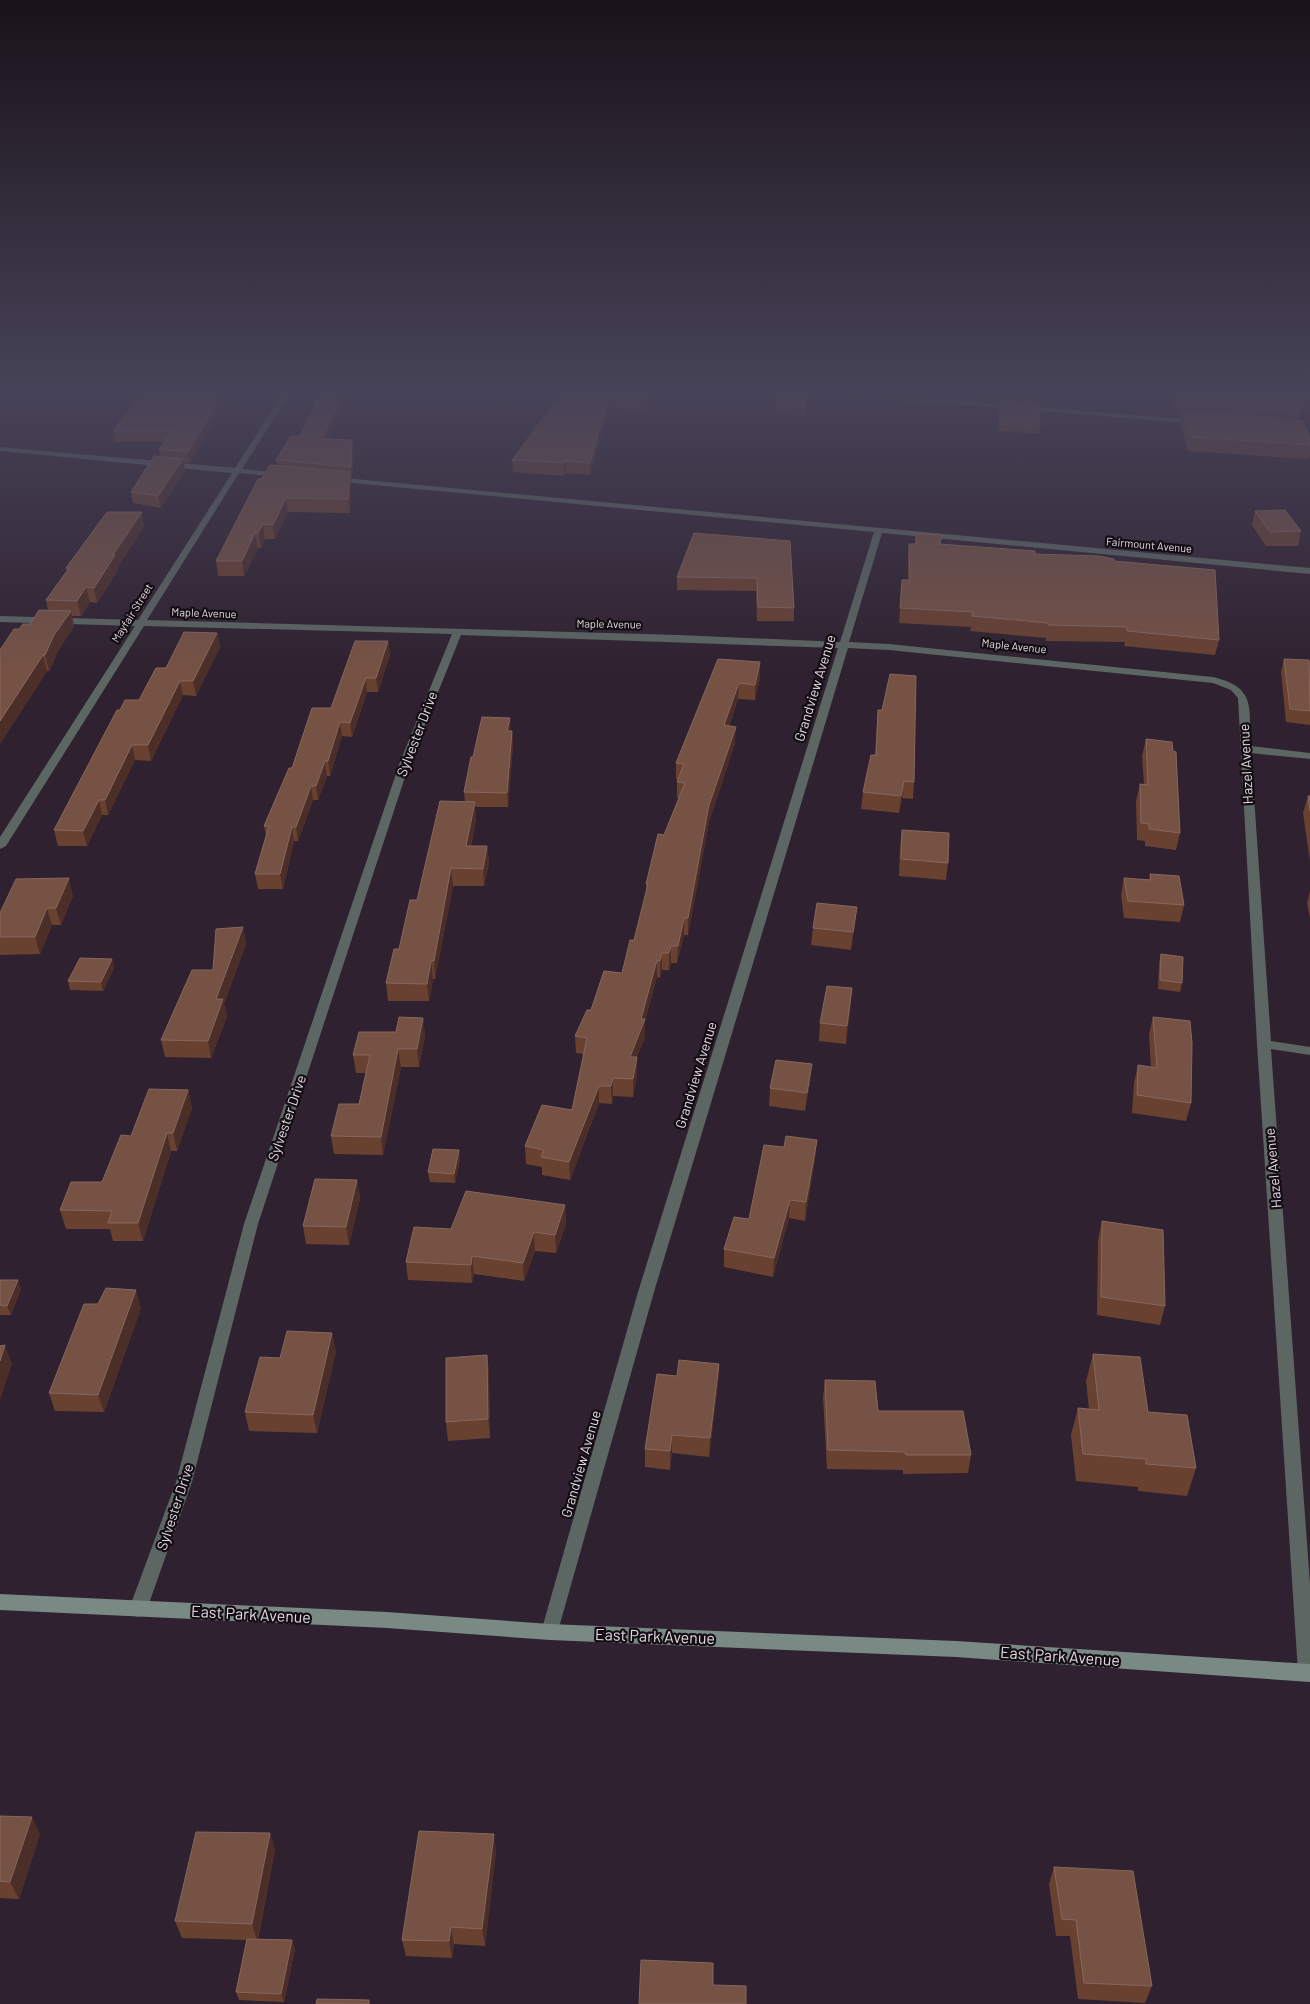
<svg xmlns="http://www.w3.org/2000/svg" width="1310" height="2004" viewBox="0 0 1310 2004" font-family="Barlow,sans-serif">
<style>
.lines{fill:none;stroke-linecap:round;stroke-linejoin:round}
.lane{fill:#5c6663;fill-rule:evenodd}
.street{fill:#5c6663;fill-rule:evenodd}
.secondary{fill:#798a84;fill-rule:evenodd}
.wall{fill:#694131}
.shaded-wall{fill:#4c2e28}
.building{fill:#765244;stroke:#87675d}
.labels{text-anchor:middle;stroke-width:4.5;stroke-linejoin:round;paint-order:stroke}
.far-street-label{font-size:11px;fill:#e2d9e2;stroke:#130d13}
.street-label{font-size:14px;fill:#e2d9e2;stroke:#130d13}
.near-street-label{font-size:16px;fill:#e2d9e2;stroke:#130d13}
</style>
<rect width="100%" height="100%" fill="#2f212f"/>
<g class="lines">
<!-- lane -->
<polygon class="lane" points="974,393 982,393 979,404 975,406 971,404"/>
<!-- street -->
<g class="street">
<path d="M283 393H290L242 469 281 473 285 475 281 477 239 473 147 620 679 635 840 642 874 532 331 481 330 479 334 477 1310 568V574L882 533 849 642 889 644 1213 677C1258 688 1248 708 1251 746L1310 753V759L1251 753 1271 1041 1310 1047V1055L1271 1049 1310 1584V1679L1307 1681 1300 1678 1298 1672 1257 1044 1238 698 1231 690 1213 683 889 650 848 648 654 1292 556 1638 550 1640 544 1638 541 1632 638 1292 838 648 461 635 410 762 258 1224 192 1482 147 1609 144 1615 138 1617 132 1615 129 1609 176 1482 244 1224 400 762 452 634 144 626 6 846 0 849V837L135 626 0 622V616L138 620 232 473 0 451V447L235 468Z"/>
<polygon points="836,393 864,393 1198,420 1202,422 1198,424 840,395"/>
</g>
<!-- secondary -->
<polygon class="secondary" points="0,1594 387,1612 550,1624 956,1641 1310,1664 1310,1682 956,1657 550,1640 387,1628 0,1610"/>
</g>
<!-- wall -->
<g class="wall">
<polygon points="231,393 190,463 184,462 185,470 161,508 133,503 131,492 160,457 159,449 164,442 115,442 113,431"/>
<polygon points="318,393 348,393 345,400 344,400 344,402 328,439 354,450 352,477 350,477 351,486 350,513 288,512 275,539 265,539 261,548 258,548 244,576 218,576 216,561 261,479 277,466 276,460 300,436 319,396"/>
<polygon points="562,393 655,393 647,410 609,408 590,475 566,473 564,476 513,472 512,460"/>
<polygon points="808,393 805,416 776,414 776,401"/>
<polygon points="887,393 912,393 911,395"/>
<polygon points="999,393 1039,393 1038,405 999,402"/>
<polygon points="1171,393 1310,393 1310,403 1308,410 1299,410 1300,413 1298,420 1310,439 1310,456 1309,459 1188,451 1181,424 1182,417 1178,416"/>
<polygon points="1000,403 1040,427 1039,434 999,431 999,410"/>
<polygon points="1255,511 1301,531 1298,546 1266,546 1252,525"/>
<polygon points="144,527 117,568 118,570 97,603 90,602 81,616 72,616 74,626 58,651 49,671 47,671 0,744 0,650 19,629 30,624 48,610 46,600 67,571 66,568"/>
<polygon points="916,534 942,535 941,544 1035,554 1114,561 1219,640 1215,655 1124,646 1125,642 1046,641 1046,638 970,631 971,627 899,623 902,580 908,580 908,558 909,544 915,544"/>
<polygon points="790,541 794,608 794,621 757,621 756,591 677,590 677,577"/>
<polygon points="217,633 220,647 196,696 183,695 151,761 135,760 108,815 102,815 87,846 58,846 54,830 120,710 139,700 166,668"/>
<polygon points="388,641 390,655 378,692 367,692 352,737 342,736 330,776 327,776 318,800 313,800 298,841 294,841 283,889 258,889 255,874 266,836 264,826 292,768 331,708"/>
<polygon points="718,659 760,662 760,678 755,700 738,699 729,726 735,743 709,822 688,935 684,935 677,963 671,963 669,970 662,970 660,978 657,977 645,1021 645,1037 637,1057 637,1075 633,1097 613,1096 612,1104 599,1103 570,1180 542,1175 542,1167 526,1164 525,1146 572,1110 584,1054 576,1053 575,1036 591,1010 622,973 634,940 646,894 646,884 664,835 679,798 677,798 677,782 678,779 676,779 676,763"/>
<polygon points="1284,659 1310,661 1310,725 1286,722 1281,672"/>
<polygon points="878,710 914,782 913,799 902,798 899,813 861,809 863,792 875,755"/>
<polygon points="511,731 512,731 513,745 508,807 475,807 476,819 471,846 487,846 489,863 484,886 453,886 435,979 433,979 429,1001 388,1001 386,983 417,900 465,802 464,792 473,757"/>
<polygon points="1146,739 1180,833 1176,850 1145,846 1145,841 1137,840 1136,801 1140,784 1144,785 1142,756"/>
<polygon points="1308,796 1310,796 1310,861 1303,813"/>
<polygon points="902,830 948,863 946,880 899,876 900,847"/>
<polygon points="1150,874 1184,905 1180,922 1124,918 1121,895 1124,878 1149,880"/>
<polygon points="1310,891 1310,918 1307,903"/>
<polygon points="73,896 61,925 52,925 40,954 0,955 0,913"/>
<polygon points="855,924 851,950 811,945 813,928"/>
<polygon points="243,927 246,944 224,1004 227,1016 211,1058 165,1057 161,1040 213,970"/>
<polygon points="1161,954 1182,983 1180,992 1158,989 1159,963"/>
<polygon points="112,959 114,968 103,991 70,990 68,981"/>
<polygon points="852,988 846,1044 819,1041 820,1023"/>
<polygon points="1153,1017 1191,1103 1186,1121 1132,1113 1134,1083 1138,1065 1151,1067 1149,1034"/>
<polygon points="423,1018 425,1036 419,1067 401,1067 383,1155 334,1154 331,1136 359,1104 366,1073 356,1073 353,1055"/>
<polygon points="810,1082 805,1111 769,1106 770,1088"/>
<polygon points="188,1090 192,1108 177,1151 171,1151 143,1241 113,1241 110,1229 66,1229 60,1210 102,1182 131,1136"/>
<polygon points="817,1140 815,1159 805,1221 789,1218 773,1277 724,1267 724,1249 749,1219 784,1147"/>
<polygon points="459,1150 460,1159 455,1183 430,1182 428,1172"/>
<polygon points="357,1180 360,1198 349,1245 306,1244 303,1226"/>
<polygon points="565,1205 566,1224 556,1253 535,1251 524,1281 474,1274 472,1283 408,1280 406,1262 451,1229"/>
<polygon points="1102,1221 1165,1306 1160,1325 1097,1315 1098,1240"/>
<polygon points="0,1280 21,1289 11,1315 0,1315"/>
<polygon points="141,1308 104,1412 55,1411 49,1393"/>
<polygon points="336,1351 317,1433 249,1431 245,1412 280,1358"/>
<polygon points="1093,1354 1148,1412 1196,1468 1187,1496 1138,1491 1138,1487 1076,1481 1071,1435 1078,1408 1089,1409 1086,1381"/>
<polygon points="487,1355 489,1373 490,1438 448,1441 446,1422"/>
<polygon points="719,1364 718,1383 709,1457 672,1453 670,1470 645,1467 645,1449 677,1376"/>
<polygon points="825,1380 878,1411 971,1455 968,1473 903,1474 903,1470 827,1469 823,1398"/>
<polygon points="0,1816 40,1834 19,1899 0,1898"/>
<polygon points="270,1833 275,1850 258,1939 292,1940 295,1949 284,2002 239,2000 236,1992 247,1940 182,1938 175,1921"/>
<polygon points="496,1851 485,1946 454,1944 452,1958 406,1956 402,1940"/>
<polygon points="1054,1867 1152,1986 1145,2003 1078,1999 1070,1936 1056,1936 1049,1884"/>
</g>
<!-- shaded-wall -->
<g class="shaded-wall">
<polygon points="223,393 231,393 190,463 188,452"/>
<polygon points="343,393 344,402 324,448 322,439"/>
<polygon points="344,393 348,393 345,400"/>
<polygon points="650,393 655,393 647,410 647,399"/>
<polygon points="609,396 609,408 590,475 590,463"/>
<polygon points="352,440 354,450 352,477 351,467"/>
<polygon points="183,459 185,470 161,508 158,496"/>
<polygon points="565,461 566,473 564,476 564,463"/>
<polygon points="350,472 351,486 350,513 348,499"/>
<polygon points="286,498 288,512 275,539 273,525"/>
<polygon points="142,512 144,527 117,568 118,570 97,603 94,588 113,555"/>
<polygon points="263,524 265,539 261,548 258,533"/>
<polygon points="255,533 258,548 244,576 242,561"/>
<polygon points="86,587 90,602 81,616 77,601"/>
<polygon points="71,611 74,626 58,651 49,671 45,655 54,635"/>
<polygon points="217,633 220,647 196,696 193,681"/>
<polygon points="388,641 390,655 378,692 376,678"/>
<polygon points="43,655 47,671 0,744 0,721"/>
<polygon points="760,662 760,678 755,700 755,685"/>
<polygon points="366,678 367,692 352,737 350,723"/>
<polygon points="180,681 183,695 151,761 148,745"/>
<polygon points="739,683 738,699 723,741 724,725"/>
<polygon points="510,718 511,732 507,731"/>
<polygon points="340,722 342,736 330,776 328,761"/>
<polygon points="736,727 735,743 709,822 688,935 688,918 709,805"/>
<polygon points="512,731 513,745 508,807 507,793"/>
<polygon points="132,745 135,760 108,815 105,800"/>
<polygon points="325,761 327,776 318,800 316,786"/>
<polygon points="904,781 902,798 899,813 901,796"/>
<polygon points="311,786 313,800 298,841 296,827"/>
<polygon points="99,800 102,815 87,846 83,831"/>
<polygon points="475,802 476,819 467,863 466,846"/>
<polygon points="292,827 294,841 283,889 280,874"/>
<polygon points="487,846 489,863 484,886 483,869"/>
<polygon points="451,868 453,886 435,979 434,961"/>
<polygon points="69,878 73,896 61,925 56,908"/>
<polygon points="857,907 855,924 851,950 853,932"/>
<polygon points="47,908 52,925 40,954 35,937"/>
<polygon points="684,918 684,935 677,963 678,946"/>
<polygon points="243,927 246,944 224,1004 227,1016 211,1058 208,1041 216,999"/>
<polygon points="671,946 671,963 669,970 669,953"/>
<polygon points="662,953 662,970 660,978 660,961"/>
<polygon points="112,959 114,968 103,991 101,982"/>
<polygon points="657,960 657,977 645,1021 645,1037 630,1074 630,1057 641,1019"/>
<polygon points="431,961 433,979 429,1001 427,984"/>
<polygon points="852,988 851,1006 846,1044 847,1026"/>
<polygon points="423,1018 425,1036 419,1067 417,1049"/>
<polygon points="398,1049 401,1067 383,1155 381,1137"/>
<polygon points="637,1057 637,1075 633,1097 633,1079"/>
<polygon points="812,1064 810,1082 805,1111 807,1093"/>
<polygon points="613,1078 613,1096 612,1104 611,1086"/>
<polygon points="599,1086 599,1103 570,1180 569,1162"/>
<polygon points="188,1090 192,1108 177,1151 173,1133"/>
<polygon points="167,1133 171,1151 143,1241 138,1223"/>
<polygon points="817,1140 815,1159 805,1221 806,1202"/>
<polygon points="459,1150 460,1159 455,1183 454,1174"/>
<polygon points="357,1180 360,1198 349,1245 346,1227"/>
<polygon points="790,1200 789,1218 773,1277 774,1258"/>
<polygon points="565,1205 566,1224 556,1253 555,1235"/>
<polygon points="534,1232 535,1251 524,1281 523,1263"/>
<polygon points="472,1256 474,1274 472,1283 471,1265"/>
<polygon points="18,1280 21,1289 11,1315 7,1306"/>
<polygon points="136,1290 141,1308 104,1412 98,1395"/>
<polygon points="332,1333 336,1351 317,1433 313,1415"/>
<polygon points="5,1345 12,1364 0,1400 0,1361"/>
<polygon points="487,1355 489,1373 490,1438 488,1419"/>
<polygon points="719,1364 718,1383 709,1457 710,1438"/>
<polygon points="672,1435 672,1453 670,1470 670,1451"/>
<polygon points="32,1817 40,1834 19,1899 10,1882"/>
<polygon points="270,1833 275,1850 257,1941 252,1924"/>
<polygon points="494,1834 496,1851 485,1946 482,1929"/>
<polygon points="451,1927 454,1944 452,1958 449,1941"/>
<polygon points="292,1940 295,1949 284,2002 281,1994"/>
</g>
<!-- building -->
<g class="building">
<polygon points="141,393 223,393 188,452 159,449 171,431 113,431"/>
<polygon points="320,393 343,393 322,439 352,440 351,467 276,460 291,436 300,436"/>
<polygon points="562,393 650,393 647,399 609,396 590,463 565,461 564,463 512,460"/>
<polygon points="778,393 808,393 806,403 776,401"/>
<polygon points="1177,393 1310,393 1310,397 1293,396 1300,413 1181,403"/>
<polygon points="1000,403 1039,406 1040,427 1000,425"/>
<polygon points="1183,411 1303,421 1310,439 1310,445 1191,437"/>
<polygon points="154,456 183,459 158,496 131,492"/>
<polygon points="270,465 350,472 348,499 286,498 273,525 263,524 258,533 255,533 242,561 216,561 258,479 261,479"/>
<polygon points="1285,510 1301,531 1270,532 1255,511"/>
<polygon points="107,512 142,512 113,555 115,555 94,588 86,587 77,601 46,600 69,568 66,568"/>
<polygon points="694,533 790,541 794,608 758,607 757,578 677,577"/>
<polygon points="916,534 942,535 939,544 1035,551 1035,554 1098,556 1114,559 1114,561 1215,570 1219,640 1127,631 1127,627 1049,625 1048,623 972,616 973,612 900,608 902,580 910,580 909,544 916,544"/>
<polygon points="39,610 71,611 54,635 45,655 43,655 0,721 0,650 14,629 19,629 23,624 30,624"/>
<polygon points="184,632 217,633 193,681 180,681 148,745 132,745 105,800 99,800 83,831 54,830 117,710 120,710 125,700 139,700 156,668 166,668"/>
<polygon points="355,641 388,641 376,678 366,678 350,723 340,722 328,761 325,761 316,786 311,786 296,827 292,827 280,874 255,874 269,826 264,826 289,768 292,768 312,708 331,708"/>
<polygon points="718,659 760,662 755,685 739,683 724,725 736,727 709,805 688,918 684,918 678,946 671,946 669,953 662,953 660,961 657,960 641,1019 645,1019 630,1057 637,1057 633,1079 613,1078 611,1086 599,1086 569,1162 541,1157 544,1150 525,1146 542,1105 572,1110 587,1038 575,1036 587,1010 591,1010 604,971 622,973 630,940 634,940 648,884 646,884 658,834 664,835 685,783 677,782 684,764 676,763"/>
<polygon points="1284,659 1309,660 1310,711 1290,709"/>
<polygon points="890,674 916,676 914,782 904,781 901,796 863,792 871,755 876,755 878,710 882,710"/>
<polygon points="482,717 510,718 507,731 512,731 507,793 464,792 471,757 473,757"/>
<polygon points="1146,739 1172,742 1173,751 1176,752 1180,833 1149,829 1149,824 1141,823 1140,784 1148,785"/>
<polygon points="1308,796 1310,796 1310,811"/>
<polygon points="440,801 475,802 466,846 487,846 483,869 451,868 434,961 431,961 427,984 386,983 394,949 399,949 410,900 417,900"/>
<polygon points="902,830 949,833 948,863 901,859"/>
<polygon points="1150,874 1179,876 1184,905 1128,901 1124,878 1151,880"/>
<polygon points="69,878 56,908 47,908 35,937 0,937 0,913 16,879"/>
<polygon points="817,903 857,907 853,932 813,928"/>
<polygon points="243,927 216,999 223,999 208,1041 161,1040 192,970 213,970 216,929"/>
<polygon points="1161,954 1183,957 1182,983 1160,980"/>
<polygon points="80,958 112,959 101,982 68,981"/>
<polygon points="827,986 852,988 847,1026 820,1023"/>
<polygon points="399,1017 423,1018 417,1049 398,1049 381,1137 331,1136 339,1104 359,1104 370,1055 353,1055 359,1032 396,1032"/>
<polygon points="1153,1017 1190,1021 1192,1043 1191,1103 1137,1095 1138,1065 1157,1068"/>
<polygon points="776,1060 812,1064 807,1093 770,1088"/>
<polygon points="149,1089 188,1090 173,1133 167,1133 138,1223 108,1223 112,1211 60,1210 71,1182 102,1182 121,1135 131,1136"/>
<polygon points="786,1136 817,1140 806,1202 790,1200 774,1258 724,1249 734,1217 749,1219 764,1145 784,1147"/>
<polygon points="433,1149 459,1150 454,1174 428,1172"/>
<polygon points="315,1179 357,1180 346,1227 303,1226"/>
<polygon points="466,1191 565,1205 555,1235 534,1232 523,1263 472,1256 471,1265 406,1262 414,1227 451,1229"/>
<polygon points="1102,1221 1163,1230 1165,1306 1101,1297"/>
<polygon points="0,1280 18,1280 7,1306 0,1305"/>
<polygon points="106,1288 136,1290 98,1395 49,1393 84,1304 98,1304"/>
<polygon points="287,1331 332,1333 313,1415 245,1412 260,1357 280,1358"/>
<polygon points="5,1345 0,1361 0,1346"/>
<polygon points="1093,1354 1140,1357 1148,1412 1187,1415 1196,1468 1146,1464 1146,1459 1083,1454 1078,1408 1099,1410"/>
<polygon points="487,1355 488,1419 446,1422 446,1358"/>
<polygon points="679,1360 719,1364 710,1438 672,1435 670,1451 645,1449 657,1374 677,1376"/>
<polygon points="825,1380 875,1381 878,1411 963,1411 971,1455 906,1455 905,1452 828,1450"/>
<polygon points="0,1816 32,1817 10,1882 0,1881"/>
<polygon points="419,1831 494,1834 482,1929 451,1927 449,1941 402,1940"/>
<polygon points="196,1832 270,1833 252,1924 175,1921"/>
<polygon points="1054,1867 1133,1871 1152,1986 1084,1983 1076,1920 1062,1919"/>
<polygon points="247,1939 292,1940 281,1994 236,1992"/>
<polygon points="641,1960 713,1963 713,1985 746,1986 746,2004 639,2004"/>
<polygon points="317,1999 369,2000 369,2004 316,2004"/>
</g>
<!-- sky -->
<linearGradient id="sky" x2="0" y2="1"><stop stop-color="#1a121a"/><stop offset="0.58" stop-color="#474358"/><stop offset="1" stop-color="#474358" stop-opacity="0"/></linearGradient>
<rect width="1310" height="673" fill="url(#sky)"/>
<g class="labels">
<!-- far-street labels -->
<g class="far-street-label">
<text transform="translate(1149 545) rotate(5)" y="4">Fairmount Avenue</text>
<text transform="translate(132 613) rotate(-58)" y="4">Mayfair Street</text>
<text transform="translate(204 613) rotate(2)" y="4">Maple Avenue</text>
<text transform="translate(609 624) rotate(1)" y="4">Maple Avenue</text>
<text transform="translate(1014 646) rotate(6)" y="4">Maple Avenue</text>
</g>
<!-- street labels -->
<g class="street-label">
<text transform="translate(815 688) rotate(-73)" y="5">Grandview Avenue</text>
<text transform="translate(417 734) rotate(-69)" y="5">Sylvester Drive</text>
<text transform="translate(1246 764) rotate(-93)" y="5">Hazel Avenue</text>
<text transform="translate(696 1075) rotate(-73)" y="5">Grandview Avenue</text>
<text transform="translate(287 1118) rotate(-71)" y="5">Sylvester Drive</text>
<text transform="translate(1273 1168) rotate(-95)" y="5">Hazel Avenue</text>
<text transform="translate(581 1464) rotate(-74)" y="5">Grandview Avenue</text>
<text transform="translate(175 1507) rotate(-72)" y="5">Sylvester Drive</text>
</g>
<!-- near-street labels -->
<g class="near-street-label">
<text transform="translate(251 1614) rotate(3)" y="6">East Park Avenue</text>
<text transform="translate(655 1636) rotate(2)" y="6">East Park Avenue</text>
<text transform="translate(1060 1656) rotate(4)" y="6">East Park Avenue</text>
</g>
</g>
</svg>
